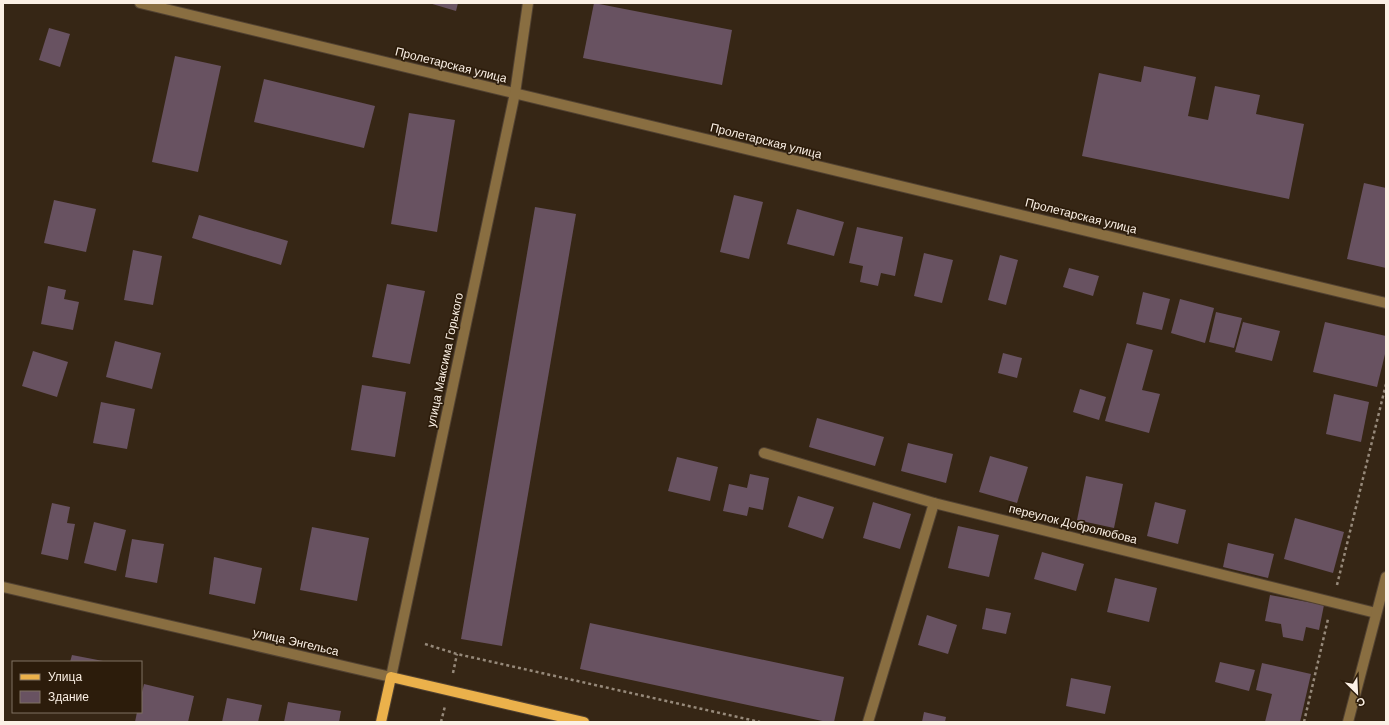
<svg xmlns="http://www.w3.org/2000/svg" width="1389" height="725" viewBox="0 0 1389 725" font-family="'DM Sans',sans-serif">
<style>
.building{fill:#685261}
.lines{fill:none;stroke-linecap:round;stroke-linejoin:round}
.minor-casing{stroke:#524232;stroke-width:12}
.major-casing{stroke:#524232;stroke-width:12}
.path{stroke:#96897a;stroke-width:2.5;stroke-dasharray:3 3;stroke-linecap:butt}
.minor{stroke:#896e41;stroke-width:10}
.major{stroke:#ebb14b;stroke-width:10}
.labels{text-anchor:middle;stroke-width:3.5;stroke-linejoin:round;paint-order:stroke}
.street-label{font-size:12px;fill:#fbf0e5;stroke:#2c1c0b}
</style>
<rect width="100%" height="100%" fill="#362615"/>
<!-- building -->
<g class="building">
<polygon points="429,3 458,3 456,11"/>
<polygon points="594,3 732,30 722,85 583,58"/>
<polygon points="49,28 70,34 60,67 39,60"/>
<polygon points="175,56 221,66 198,172 152,162"/>
<polygon points="1144,66 1196,77 1188,116 1208,120 1215,86 1260,95 1256,114 1304,124 1289,199 1082,156 1099,73 1141,82"/>
<polygon points="264,79 375,106 364,148 254,122"/>
<polygon points="409,113 455,120 437,232 391,224"/>
<polygon points="1364,183 1386,188 1386,268 1347,259"/>
<polygon points="734,195 763,202 749,259 720,252"/>
<polygon points="54,200 96,209 86,252 44,243"/>
<polygon points="535,207 576,214 502,646 461,639"/>
<polygon points="797,209 844,222 834,256 787,244"/>
<polygon points="199,215 288,241 281,265 192,238"/>
<polygon points="857,227 903,237 895,276 881,273 878,286 860,282 863,266 849,263"/>
<polygon points="133,250 162,256 153,305 124,300"/>
<polygon points="924,253 953,260 942,303 914,296"/>
<polygon points="1000,255 1018,260 1006,305 988,300"/>
<polygon points="1069,268 1099,276 1093,296 1063,287"/>
<polygon points="387,284 425,291 410,364 372,357"/>
<polygon points="48,286 66,290 64,299 79,302 73,330 41,324"/>
<polygon points="1143,292 1170,299 1162,330 1136,324"/>
<polygon points="1180,299 1214,308 1205,343 1171,333"/>
<polygon points="1216,312 1242,318 1234,348 1209,342"/>
<polygon points="1243,322 1280,331 1272,361 1235,352"/>
<polygon points="1325,322 1386,336 1386,350 1377,387 1313,372"/>
<polygon points="115,341 161,353 152,389 106,377"/>
<polygon points="1127,343 1153,350 1142,390 1160,394 1149,433 1105,421"/>
<polygon points="33,351 68,362 57,397 22,386"/>
<polygon points="1003,353 1022,358 1017,378 998,373"/>
<polygon points="362,385 406,392 395,457 351,450"/>
<polygon points="1080,389 1106,397 1099,420 1073,412"/>
<polygon points="1334,394 1369,402 1361,442 1326,434"/>
<polygon points="101,402 135,409 127,449 93,443"/>
<polygon points="817,418 884,437 875,466 809,447"/>
<polygon points="908,443 953,454 946,483 901,471"/>
<polygon points="990,456 1028,467 1017,503 979,492"/>
<polygon points="677,457 718,467 710,501 668,491"/>
<polygon points="750,474 769,478 763,510 749,507 747,516 723,511 729,484 747,488"/>
<polygon points="1086,476 1123,484 1114,528 1077,520"/>
<polygon points="798,496 834,507 823,539 788,527"/>
<polygon points="873,502 911,514 900,549 863,538"/>
<polygon points="1155,502 1186,510 1178,544 1147,536"/>
<polygon points="52,503 70,507 67,523 75,524 68,560 41,554"/>
<polygon points="1295,518 1344,532 1333,573 1284,559"/>
<polygon points="94,522 126,530 116,571 84,563"/>
<polygon points="958,526 999,535 989,577 948,568"/>
<polygon points="312,527 369,538 357,601 300,590"/>
<polygon points="132,539 164,544 157,583 125,577"/>
<polygon points="1228,543 1274,554 1268,578 1223,567"/>
<polygon points="1042,552 1084,564 1076,591 1034,579"/>
<polygon points="214,557 262,568 255,604 209,594"/>
<polygon points="1115,578 1157,588 1149,622 1107,612"/>
<polygon points="1270,595 1324,605 1319,630 1306,627 1303,641 1283,637 1281,624 1265,621"/>
<polygon points="986,608 1011,613 1006,634 982,629"/>
<polygon points="927,615 957,625 948,654 918,645"/>
<polygon points="590,623 844,677 834,722 827,722 580,669"/>
<polygon points="72,655 103,661 103,662 70,662"/>
<polygon points="1220,662 1255,670 1249,691 1215,682"/>
<polygon points="1262,663 1311,674 1300,722 1265,722 1272,694 1256,690"/>
<polygon points="1071,678 1111,686 1105,714 1066,706"/>
<polygon points="144,684 194,696 188,722 135,722 137,712 141,712 141,696"/>
<polygon points="227,698 262,705 258,722 222,722"/>
<polygon points="288,702 341,711 339,722 284,722"/>
<polygon points="924,712 946,717 945,722 922,722"/>
</g>
<g class="lines">
<!-- minor casing -->
<g class="minor-casing">
<g id="minor">
<polyline points="140,3 1386,303"/>
<polyline points="764,453 934,503 1376,613"/>
<polyline points="3,587 391,677 515,93 528,3"/>
<polyline points="868,722 934,503"/>
<polyline points="1348,722 1386,577"/>
</g>
</g>
<!-- major casing -->
<g class="major-casing">
<polyline id="major" points="381,722 391,677 584,722"/>
</g>
<!-- path -->
<g class="path">
<polyline points="1337,585 1386,384"/>
<polyline points="425,644 457,654 760,722"/>
<polyline points="453,673 457,654"/>
<polyline points="441,722 445,706"/>
<polyline points="1304,722 1328,619"/>
</g>
<!-- minor -->
<use href="#minor" class="minor"/>
<!-- major -->
<use href="#major" class="major"/>
</g>
<g class="labels">
<!-- street labels -->
<g class="street-label">
<text transform="translate(451 65) rotate(14)" y="4">Пролетарская улица</text>
<text transform="translate(766 141) rotate(14)" y="4">Пролетарская улица</text>
<text transform="translate(1081 216) rotate(14)" y="4">Пролетарская улица</text>
<text transform="translate(445 360) rotate(-78)" y="4">улица Максима Горького</text>
<text transform="translate(1073 524) rotate(14)" y="4">переулок Добролюбова</text>
<text transform="translate(296 642) rotate(13)" y="4">улица Энгельса</text>
</g>
</g>
<!-- border -->
<rect width="1389" height="725" fill="none" stroke="#fbf0e5" stroke-width="8"/>
<!-- legend -->
<rect x="12" y="661" width="130" height="52" fill="#2c1c0b" stroke="#7f7162"/>
<rect x="20" y="674" width="20" height="6" fill="#ebb14b" stroke="#7f7162"/>
<text x="48" y="681" font-size="12" fill="#fbf0e5">Улица</text>
<rect x="20" y="691" width="20" height="12" fill="#685261" stroke="#7f7162"/>
<text x="48" y="701" font-size="12" fill="#fbf0e5">Здание</text>
<!-- north arrow -->
<g transform="translate(1357 693) rotate(156)" stroke="#2c1c0b" stroke-width="3" paint-order="stroke">
<path d="M0-3L7 15L0 10L-7 15Z" fill="#fbf0e5"/>
<text y="-6" font-size="11" font-weight="bold" text-anchor="middle" fill="#fbf0e5">С</text>
</g>
</svg>
